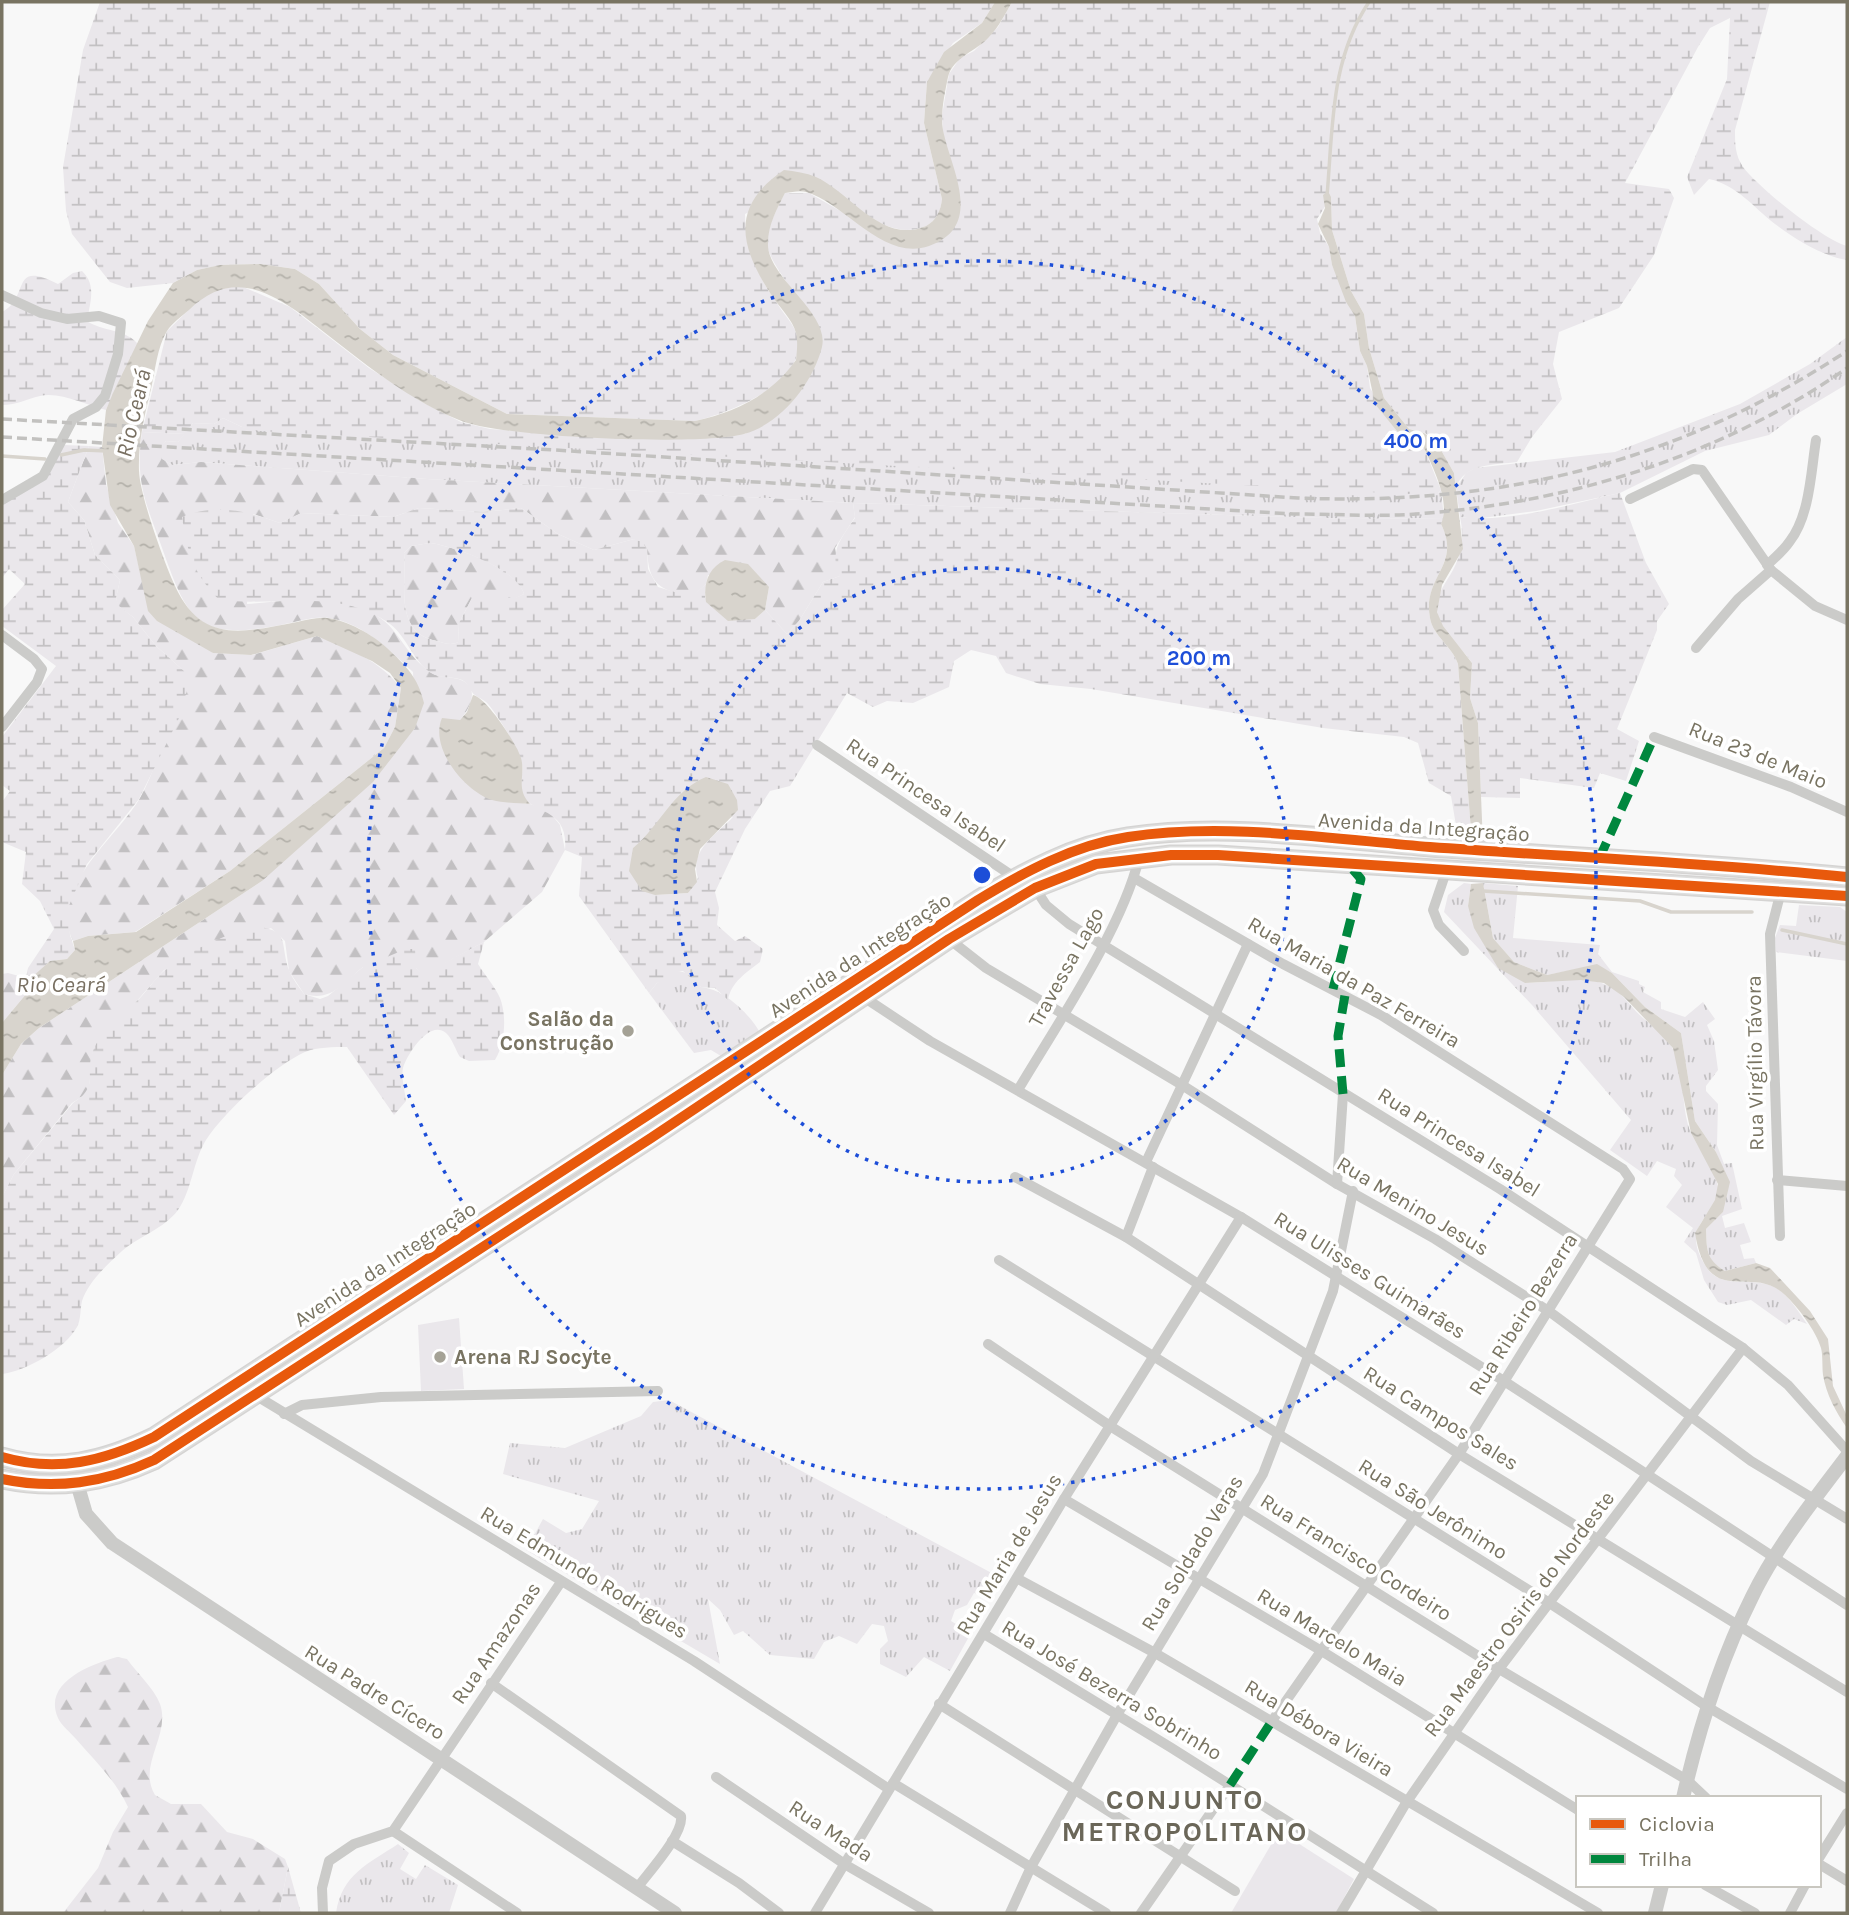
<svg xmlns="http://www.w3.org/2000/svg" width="1849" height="1915" viewBox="0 0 1849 1915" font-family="Karla,sans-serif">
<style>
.grass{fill:url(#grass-tufts)}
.forest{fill:url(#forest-firs)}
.wetland{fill:url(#wetland-marsh);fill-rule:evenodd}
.pitch{fill:#eae7eb}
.water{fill:url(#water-ripples)}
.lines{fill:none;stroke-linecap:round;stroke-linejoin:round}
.stream{stroke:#d8d4cd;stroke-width:3.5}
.primary-casing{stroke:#d5d4d3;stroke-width:21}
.minor{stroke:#cbcbc9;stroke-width:10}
.tertiary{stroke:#cbcbc9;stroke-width:14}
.primary{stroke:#dfdfde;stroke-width:18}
.rail{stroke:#c2c1bf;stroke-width:3.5;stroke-dasharray:10 5;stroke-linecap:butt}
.quiet{stroke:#00873e;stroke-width:9;stroke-dasharray:18 9;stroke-linecap:butt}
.cycleway-casing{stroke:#fff;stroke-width:15}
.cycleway{stroke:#e8590c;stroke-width:10}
.ring{fill:none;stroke:#1d4ed8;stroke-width:3.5;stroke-dasharray:3.5 7}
.poi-dot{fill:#a5a296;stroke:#fff;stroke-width:2.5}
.labels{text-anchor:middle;stroke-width:7;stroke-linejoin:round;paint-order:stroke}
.street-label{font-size:21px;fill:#797462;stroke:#fff}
.poi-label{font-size:21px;font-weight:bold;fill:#797462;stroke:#fff;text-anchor:end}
.water-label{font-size:23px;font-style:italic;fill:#797062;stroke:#fff}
.district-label{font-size:28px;font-weight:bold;letter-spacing:2px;fill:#6b6759;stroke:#fff}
.centre{fill:#1d4ed8;stroke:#fff;stroke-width:3.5}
.ring-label{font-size:21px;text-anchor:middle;font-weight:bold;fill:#1d4ed8;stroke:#fff;stroke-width:7;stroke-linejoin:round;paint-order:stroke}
</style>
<defs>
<pattern id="grass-tufts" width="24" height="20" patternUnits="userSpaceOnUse" patternTransform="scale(1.75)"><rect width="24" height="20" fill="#eae7eb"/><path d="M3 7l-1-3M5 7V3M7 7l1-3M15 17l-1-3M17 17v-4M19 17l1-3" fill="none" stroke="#c2c0c2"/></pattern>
<pattern id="forest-firs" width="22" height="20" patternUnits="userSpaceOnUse" patternTransform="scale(1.75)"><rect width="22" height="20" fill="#eae7eb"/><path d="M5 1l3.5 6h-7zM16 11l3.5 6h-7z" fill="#c2c0c2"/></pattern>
<pattern id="wetland-marsh" width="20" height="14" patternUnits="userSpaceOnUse" patternTransform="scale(1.75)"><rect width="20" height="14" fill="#eae7eb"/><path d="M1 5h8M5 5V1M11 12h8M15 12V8" fill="none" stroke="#c2c0c2"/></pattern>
<pattern id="water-ripples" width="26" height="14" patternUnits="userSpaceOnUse" patternTransform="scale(1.75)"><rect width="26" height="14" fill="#d8d4cd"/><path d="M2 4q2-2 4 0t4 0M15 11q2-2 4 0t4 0" fill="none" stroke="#b4b1aa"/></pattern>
</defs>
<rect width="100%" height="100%" fill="#f8f8f8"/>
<!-- grass -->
<g class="grass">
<polygon points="1847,337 1847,384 1797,414 1769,435 1705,451 1620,493 1536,511 1474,519 1460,517 1456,488 1466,473 1475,468 1615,452 1740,404 1810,364"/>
<polygon points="223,418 242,427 1438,493 1441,490 1444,518 1354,519 853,503 427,479 201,462 172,465 162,459 162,445 166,441 178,442 193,423 214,424"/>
<path d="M1464 883 1471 884 1468 906 1525 983C1554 983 1592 972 1617 991 1627 999 1633 1010 1643 1018 1656 1029 1672 1041 1677 1058 1684 1080 1682 1103 1688 1125 1694 1144 1716 1170 1718 1187 1721 1217 1676 1222 1707 1268 1722 1291 1755 1275 1776 1288 1789 1296 1798 1311 1807 1324L1794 1319 1786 1325 1751 1300 1727 1305 1718 1302 1704 1280 1696 1253 1684 1242 1693 1228 1666 1207 1682 1185 1674 1176 1676 1169 1657 1161 1647 1176 1610 1150 1631 1120 1532 1005 1444 912 1448 895Z"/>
<path d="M1483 883 1518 886 1513 938 1600 945 1598 954 1612 972 1639 981V984L1645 987 1643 992 1661 1002V1009L1685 1017 1703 1002 1715 1019 1707 1025 1714 1041 1718 1070 1706 1086V1091L1718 1104 1717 1145 1724 1164 1732 1163 1742 1209 1722 1216 1725 1228 1744 1223 1751 1242 1740 1245 1744 1259 1754 1258 1756 1263 1725 1271C1705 1260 1707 1248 1706 1229L1723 1212V1170L1716 1152 1695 1121 1681 1033 1645 1007 1612 973 1597 965 1547 975 1514 962 1493 938Z"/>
<polygon points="1799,905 1840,907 1847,912 1847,961 1776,952 1775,938 1780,925 1796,926"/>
<path d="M679 971 690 974 701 987C723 989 748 1012 759 1031L721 1056 711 1050 694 1053 649 993 657 983Z"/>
<polygon points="669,1400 1001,1578 995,1584 991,1598 974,1593 967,1605 955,1610 951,1621 971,1633 950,1671 924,1657 906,1677 880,1664 880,1649 888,1641 884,1626 872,1624 857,1644 839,1636 824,1642 814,1659 770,1655 743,1631 734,1635 720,1610 708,1599 720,1664 526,1550 543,1519 566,1533 582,1529 599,1501 503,1474 510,1443 565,1448 641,1416 653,1402"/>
<path d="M398 1844 409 1853 400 1869 416 1879 425 1865 458 1885 449 1913H336C342 1874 368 1864 398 1844Z"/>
</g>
<!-- forest -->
<g class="forest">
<path d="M142 432 185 434 178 442 166 441 162 446V459L172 465 201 462 427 479 853 503 855 517 835 548 840 576 823 582 799 621 787 634 765 610 769 587 708 575 706 584 691 598C659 588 649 586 647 550L634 539 594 550 558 534 521 508 483 512 419 508 393 517 302 513 280 523 253 514 247 604C283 601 320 596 355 606 399 618 398 649 430 672 441 680 461 674 469 686 477 696 467 712 460 720L492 799 530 804 548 810 560 825 565 850 542 892 484 942 423 975 416 968 363 967C343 983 332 1002 304 994L289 971 285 941 271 928 164 970 93 1051 89 1088 85 1095 72 1103 14 1174 2 1197V1075L21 1044 39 1028 262 881 415 728 413 672C389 650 363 623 329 618 314 616 296 622 281 625 196 641 188 621 161 545 145 501 135 480 142 432Z"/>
<path d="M89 446 102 447 106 484 118 523 134 546 141 576 213 653 252 655 317 636C349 648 380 661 401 688L395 727 384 748 230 871 135 932 88 936 73 941C47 888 117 838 140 798 161 760 170 712 184 671L156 646 133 617 118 606 116 598 120 580 95 555 84 520 68 502Z"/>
<path d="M430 543C454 546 518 569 524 594L516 598H472L459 623 458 642C451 646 444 643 437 641 393 633 407 584 404 553L411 546Z"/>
<polygon points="8,973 26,978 30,985 27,993 2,1023 2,974"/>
<path d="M117 1657 127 1659C136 1672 154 1688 160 1704 171 1735 137 1765 155 1795L171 1804H201L227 1832 253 1839 285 1859 288 1867 279 1913H63L98 1868 113 1832 128 1807C116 1781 95 1761 76 1739 71 1733 61 1725 58 1718 42 1682 92 1664 117 1657Z"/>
</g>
<!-- wetland -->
<g class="wetland">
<path d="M100 2H995L982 23 953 43 927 82 924 123 942 199C941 211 936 221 926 226 885 244 847 196 815 177L745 214C745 248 757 275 777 303 782 312 791 321 795 330 816 380 730 413 695 421L507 414 393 355 360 329 319 284 295 269 260 264 221 265 197 270 173 283 127 288 110 282 72 234 66 211 63 167 83 50Z"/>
<path d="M1012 2H1770L1735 130C1735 144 1735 155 1743 167 1759 188 1822 239 1847 246V260C1822 256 1795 239 1775 224 1753 207 1737 185 1709 179L1694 195 1687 177 1727 79 1730 18 1710 28 1698 47 1625 183 1669 189 1674 198 1654 255 1619 308 1559 332 1553 364 1562 399 1532 437 1517 462C1495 465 1464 463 1456 488L1454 473 1437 443 1425 433 1409 429 1384 398 1369 348 1364 314 1351 291 1332 230 1331 197 1317 219 1320 233 1329 247 1332 265 1355 316 1360 351 1367 366 1370 388 1400 436 1424 448 1441 490 1438 493 1405 494 260 431 242 427 223 418 214 424 193 423 185 434 142 432 167 331 206 293 225 287 241 286 290 307 369 368 424 403 461 422 490 429 542 433 675 439 745 434 770 421 819 327C808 311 767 260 767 244 767 227 777 208 785 193H809L905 248 950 231 942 115 949 74 960 58 974 51 998 27Z"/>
<path d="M82 271C97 285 90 303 87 321 103 332 124 328 138 344L106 410C87 405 59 391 40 396 26 399 17 405 2 405V312C31 297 9 259 58 284L73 273Z"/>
<polygon points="64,445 89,446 68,502 84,520 95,555 120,580 116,598 119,606 133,617 156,646 184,671 187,690 180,716 139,799 87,864 68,908 70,935 75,950 67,959 50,961 31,979 26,978 28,968 54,929 40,901 22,884 26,852 2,842 2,802 10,791 2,785 2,737 56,666 2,626 2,610 25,584 9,569 2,578 2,505 43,480"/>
<path d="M1620 493 1646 563 1669 604 1657 621V630L1617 729 1639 741 1626 781 1600 773 1594 788 1520 778V798L1481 797 1478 723 1470 698 1472 663C1463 649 1445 635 1439 620 1432 599 1444 586 1453 570 1462 554 1464 534 1460 517 1509 524 1573 503 1620 493Z"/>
<path d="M853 503 1354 519 1444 518 1441 524C1462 565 1422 577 1430 618 1433 636 1452 646 1458 664L1472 843H1459L1451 796 1429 783 1418 743 1404 737 1323 728 1091 689 1040 684 1006 673 996 656 971 650 954 661 949 687 913 703 887 701 873 707 847 693 790 786 770 791 745 829 715 892 719 908 717 925 735 941 745 936 763 949 760 962C746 973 731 982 728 1000L715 988 701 987 683 971H679L677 978 657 983 649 993 579 896 582 857 565 850C569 808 533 814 523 796 518 784 524 775 522 764 520 755 513 743 509 735 505 728 494 711 488 704 484 699 475 697 472 692 468 687 468 683 462 680 452 676 440 679 431 673 413 661 407 637 390 624 339 587 278 607 219 600 193 572 188 555 182 517 216 503 246 511 280 523L301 513 393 517 419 508 483 512 521 508 558 534 594 550 634 539 642 542 647 549 648 569 658 587 691 597 706 584 705 598 755 619 765 610 787 634 799 621 823 582 840 576C828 552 842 537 855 518ZM430 543C454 546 517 569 524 594L515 598H472L459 623 458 642C451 646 444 643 437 641 393 633 407 584 404 553L411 546ZM733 817C716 835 689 850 698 878L688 893 655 895 633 848 648 836Z"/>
<path d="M252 926C292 930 279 941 289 970 292 978 299 987 304 994L320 999 328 996 363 967 406 949H415L416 968 423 974 484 942 478 964C485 975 495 987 500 998 507 1016 505 1044 495 1060L469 1061 460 1057C456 1051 452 1038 446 1033 429 1019 407 1055 403 1068 401 1077 405 1092 406 1101L394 1115 347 1047C333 1047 318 1047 305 1052 274 1066 224 1112 206 1140 193 1161 192 1190 178 1210 164 1229 139 1236 122 1251 108 1264 88 1282 82 1301 80 1309 81 1320 77 1327 65 1349 26 1371 2 1374V1197L14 1174 73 1103C100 1086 84 1075 93 1051 101 1029 123 1014 139 999 148 990 155 978 165 970 189 950 222 937 252 926Z"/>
<polygon points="288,1867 301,1913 279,1913"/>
</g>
<!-- pitch -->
<g class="pitch">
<polygon points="459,1318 464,1389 421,1391 418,1325"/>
<polygon points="1279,1831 1354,1879 1336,1913 1231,1913"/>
</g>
<!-- water -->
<g class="water">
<path d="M995 2H1012C1005 14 999 27 989 37 977 51 953 57 948 77 945 92 940 114 943 130 950 167 986 226 929 246 883 262 845 203 806 192 800 190 792 192 785 193 777 209 768 225 768 243 766 277 830 312 822 347 813 383 781 424 744 434 700 446 500 438 459 420 400 396 352 353 302 315 262 286 227 273 189 310 182 316 172 323 167 331 157 347 155 372 151 389 144 416 138 444 139 471 140 496 164 562 175 586 202 645 244 632 297 622 307 620 317 617 327 618 347 620 373 635 387 648 406 666 418 677 424 703L415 728 373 782 262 881 39 1028 21 1044 2 1075V1023L27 993 30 985 26 978H31L50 961 67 959 75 950 73 941 88 936 136 932 230 871 384 748 395 727 401 688 390 673 372 661 317 636 251 655 213 653 157 621 148 611 134 546 110 505 102 447 106 410 113 393 148 321 173 283 197 270 220 265 260 264 295 269 319 284 360 329 393 355 507 414 695 421C736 412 771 395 796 360 797 351 798 341 796 333 793 320 779 307 772 296 740 247 729 207 784 170 795 171 806 173 816 177 851 193 882 245 926 226 936 221 941 210 942 199L924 123 927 82 944 52 982 23Z"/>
<path d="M1328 191 1331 197 1332 230 1351 291 1364 314 1369 348 1384 398 1409 429 1424 433 1437 443 1454 473 1463 549 1442 585 1437 612 1443 626 1472 663 1470 698 1478 723 1483 844 1472 843 1458 664C1452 646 1433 636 1430 618 1422 576 1462 566 1441 524 1451 502 1433 468 1424 448L1401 436 1375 404 1367 366 1360 351 1355 316 1346 302 1332 265 1329 247 1318 224 1325 208 1323 195Z"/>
<path d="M725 560 748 564 769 587 765 610 755 619 728 621 706 602C703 584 708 568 725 560Z"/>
<path d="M473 695C486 697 517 744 521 758 526 775 515 788 530 804 518 803 503 803 492 800 464 791 429 747 442 718L460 720 467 712Z"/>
<path d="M706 777 728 784 737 800 738 810 700 849 695 869 697 882 688 893 655 895 642 891 629 871 633 848C660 826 672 791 706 777Z"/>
<path d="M1483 883 1493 938 1514 962 1547 975 1597 964 1612 973 1645 1007 1681 1033 1695 1121 1716 1152 1730 1182 1723 1212 1706 1229C1707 1248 1705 1259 1725 1271L1756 1263 1770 1268 1810 1311 1828 1339 1833 1386 1847 1416V1428C1836 1412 1826 1394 1823 1375 1822 1366 1823 1356 1821 1348 1816 1331 1798 1307 1785 1295 1751 1262 1708 1312 1695 1233L1715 1200 1718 1184 1691 1133 1673 1048 1624 997 1604 983 1581 980 1525 983 1498 968 1474 928 1468 906 1471 884Z"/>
</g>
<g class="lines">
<!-- stream -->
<g class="stream">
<path d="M1327 196C1333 128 1330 60 1369 2"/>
<polyline points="61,455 84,450 107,451"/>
<polyline points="2,456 45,459"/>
<polyline points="1483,891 1640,901 1671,912 1752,912"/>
<polyline points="1782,930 1847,944"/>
</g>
<!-- primary casing -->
<g class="primary-casing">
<g id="primary">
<path d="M2 1457C57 1473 104 1461 154 1437L978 900C1024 872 1074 845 1128 837 1224 822 1333 839 1430 847 1569 857 1709 863 1847 877"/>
<path d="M2 1479C56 1490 104 1483 154 1460L651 1138 949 939 1035 888 1096 864 1171 855H1218L1847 896"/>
</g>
</g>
<!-- minor -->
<g class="minor">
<polyline points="2,295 41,313 67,319 99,316 121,323 118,354 105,396 96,407 73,419 43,476 2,500"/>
<polyline points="1630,499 1693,469 1702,470 1771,570 1815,606 1847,620"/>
<path d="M1767 565C1775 558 1784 550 1790 541 1810 515 1811 471 1816 440"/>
<polyline points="2,635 34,659 42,669 37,682 2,727"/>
<polyline points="1696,648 1738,599 1771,570"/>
<polyline points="1654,737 1791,787 1847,812"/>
<polyline points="817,745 1014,877"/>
<polyline points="1447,869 1433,910 1439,925 1464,951"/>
<polyline points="1134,878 1283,964 1381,1015 1623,1169 1630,1179 1459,1454 1272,1721"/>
<polyline points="1035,888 1046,905 1069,924 1500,1189 1743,1348 1788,1385 1847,1451"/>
<polyline points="949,939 986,968 1182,1085 1337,1184 1435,1239 1550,1312 1751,1461 1847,1519"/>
<polyline points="862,996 930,1041 1241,1217 1504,1381 1847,1605"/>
<path d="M1018 1090C1056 1026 1122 929 1139 858"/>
<polyline points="1146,1162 1248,944"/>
<polyline points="1015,1177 1126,1237 1459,1454 1847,1692"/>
<polyline points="1777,1180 1847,1186"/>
<polyline points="1337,1184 1343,1094"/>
<polyline points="1780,1236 1770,934 1781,891"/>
<polyline points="1126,1237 1153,1167"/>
<polyline points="999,1260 1548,1602 1706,1706 1847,1789"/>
<polyline points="988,1344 1110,1426 1499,1669 1687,1780 1706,1798"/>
<polyline points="255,1395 694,1661 889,1789"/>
<polyline points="284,1414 302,1405 381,1397 658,1391"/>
<polyline points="1064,1499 1320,1650 1578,1810"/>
<polyline points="1018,1579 1155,1653 1598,1913"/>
<polyline points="984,1634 1170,1747 1433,1913"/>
<path d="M491 1683 681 1816C684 1834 648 1873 637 1888"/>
<polyline points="939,1704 1235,1891"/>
<polyline points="716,1777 846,1865 929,1913"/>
<polyline points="893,1783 1106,1913"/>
<polyline points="393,1831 517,1913"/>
<polyline points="672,1841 739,1883 779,1913"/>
<polyline points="1819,1858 1847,1813"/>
<polyline points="1819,1864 1847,1881"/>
<polyline points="1705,1885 1755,1913"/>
<polyline points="323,1913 322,1888 329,1861 354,1844 393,1831 561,1582"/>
<polyline points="815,1913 1064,1499 1241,1217"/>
<polyline points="1010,1913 1031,1867 1117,1715 1263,1474 1333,1291 1353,1191"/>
<polyline points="1141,1913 1230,1785"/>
<polyline points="1341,1913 1406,1803 1499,1669 1743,1348"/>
<polyline points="1790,1913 1805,1885"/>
</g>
<!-- tertiary -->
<g class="tertiary">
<polyline points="77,1483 86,1514 112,1543 675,1913"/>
<path d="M1683 1798C1699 1728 1720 1661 1752 1597 1776 1547 1814 1500 1847 1456"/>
<polyline points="1655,1913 1662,1885"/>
</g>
<!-- primary -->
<use href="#primary" class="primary"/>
<!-- rail -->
<g class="rail">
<path d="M2 419 555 450 1298 498C1502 506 1676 463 1847 351"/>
<path d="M2 437 1293 514C1328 514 1364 516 1399 515 1557 507 1717 459 1847 368"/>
</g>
<!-- quiet -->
<g class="quiet">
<polyline points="1599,859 1654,737"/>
<polyline points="1333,989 1361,879 1349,865"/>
<polyline points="1343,1094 1338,1036 1345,995"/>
<polyline points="1230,1785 1272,1721"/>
</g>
<!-- cycleway casing -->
<g class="cycleway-casing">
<g id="cycleway">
<path d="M2 1457C57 1473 104 1461 154 1437L978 900C1024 872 1074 845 1128 837 1224 822 1333 839 1430 847 1569 857 1709 863 1847 877"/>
<path d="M2 1479C56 1490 104 1483 154 1460L651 1138 949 939 1035 888 1096 864 1171 855H1218L1847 896"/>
</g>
</g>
<!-- cycleway -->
<use href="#cycleway" class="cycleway"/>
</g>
<!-- distance rings -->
<g class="ring">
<circle cx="982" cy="875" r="307"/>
<circle cx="982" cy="875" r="614"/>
</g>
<!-- markers -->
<g class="poi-dot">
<circle cx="628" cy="1031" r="7"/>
<circle cx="440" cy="1357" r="7"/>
</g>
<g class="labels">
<!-- street labels -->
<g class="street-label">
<text transform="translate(1758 755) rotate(22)" y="7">Rua 23 de Maio</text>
<text transform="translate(926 795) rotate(34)" y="7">Rua Princesa Isabel</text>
<text transform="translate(1424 827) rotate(4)" y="7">Avenida da Integração</text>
<text transform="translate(860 955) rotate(-33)" y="7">Avenida da Integração</text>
<text transform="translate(1066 967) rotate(-61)" y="7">Travessa Lago</text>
<text transform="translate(1354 982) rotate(30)" y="7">Rua Maria da Paz Ferreira</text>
<text transform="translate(1755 1063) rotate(-91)" y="7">Rua Virgílio Távora</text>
<text transform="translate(1459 1142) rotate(32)" y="7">Rua Princesa Isabel</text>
<text transform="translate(1413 1206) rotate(31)" y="7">Rua Menino Jesus</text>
<text transform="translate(385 1264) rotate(-33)" y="7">Avenida da Integração</text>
<text transform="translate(1370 1275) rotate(32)" y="7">Rua Ulisses Guimarães</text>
<text transform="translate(1523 1314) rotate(-58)" y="7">Rua Ribeiro Bezerra</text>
<text transform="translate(1441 1418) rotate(32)" y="7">Rua Campos Sales</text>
<text transform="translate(1433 1509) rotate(32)" y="7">Rua São Jerônimo</text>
<text transform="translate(1192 1553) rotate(-59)" y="7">Rua Soldado Veras</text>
<text transform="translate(1009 1554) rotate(-59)" y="7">Rua Maria de Jesus</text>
<text transform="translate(1356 1557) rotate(32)" y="7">Rua Francisco Cordeiro</text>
<text transform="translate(584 1572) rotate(31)" y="7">Rua Edmundo Rodrigues</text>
<text transform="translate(1519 1614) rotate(-53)" y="7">Rua Maestro Osiris do Nordeste</text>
<text transform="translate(1332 1637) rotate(31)" y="7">Rua Marcelo Maia</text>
<text transform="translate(496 1643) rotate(-56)" y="7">Rua Amazonas</text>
<text transform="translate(1112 1690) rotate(31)" y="7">Rua José Bezerra Sobrinho</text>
<text transform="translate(375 1692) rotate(32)" y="7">Rua Padre Cícero</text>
<text transform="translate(1319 1728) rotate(31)" y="7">Rua Débora Vieira</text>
<text transform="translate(831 1831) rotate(33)" y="7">Rua Mada</text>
</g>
<!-- poi labels -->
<g class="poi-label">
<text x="614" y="1026">Salão da<tspan x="614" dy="24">Construção</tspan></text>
<text x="454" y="1364" text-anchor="start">Arena RJ Socyte</text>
</g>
<!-- water labels -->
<g class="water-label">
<text transform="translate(133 413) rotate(-77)" y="8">Rio Ceará</text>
<text x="61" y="992">Rio Ceará</text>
</g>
<!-- district labels -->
<g class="district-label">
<text x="1185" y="1809">CONJUNTO<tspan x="1185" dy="32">METROPOLITANO</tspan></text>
</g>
</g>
<circle cx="982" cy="875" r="10" class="centre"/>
<g class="ring-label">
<text x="1416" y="448">400 m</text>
<text x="1199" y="665">200 m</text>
</g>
<!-- border -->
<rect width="1849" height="1915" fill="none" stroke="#797462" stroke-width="7"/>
<!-- legend -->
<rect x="1576" y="1796" width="245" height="91" fill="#ffffff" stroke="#c9c7c0" stroke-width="2"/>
<rect x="1590" y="1819" width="35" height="10" fill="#e8590c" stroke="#c9c7c0" stroke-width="2"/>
<text x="1639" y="1831" font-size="21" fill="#797462">Ciclovia</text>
<rect x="1590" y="1854" width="35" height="10" fill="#00873e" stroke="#c9c7c0" stroke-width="2"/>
<text x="1639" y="1866" font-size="21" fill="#797462">Trilha</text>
</svg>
